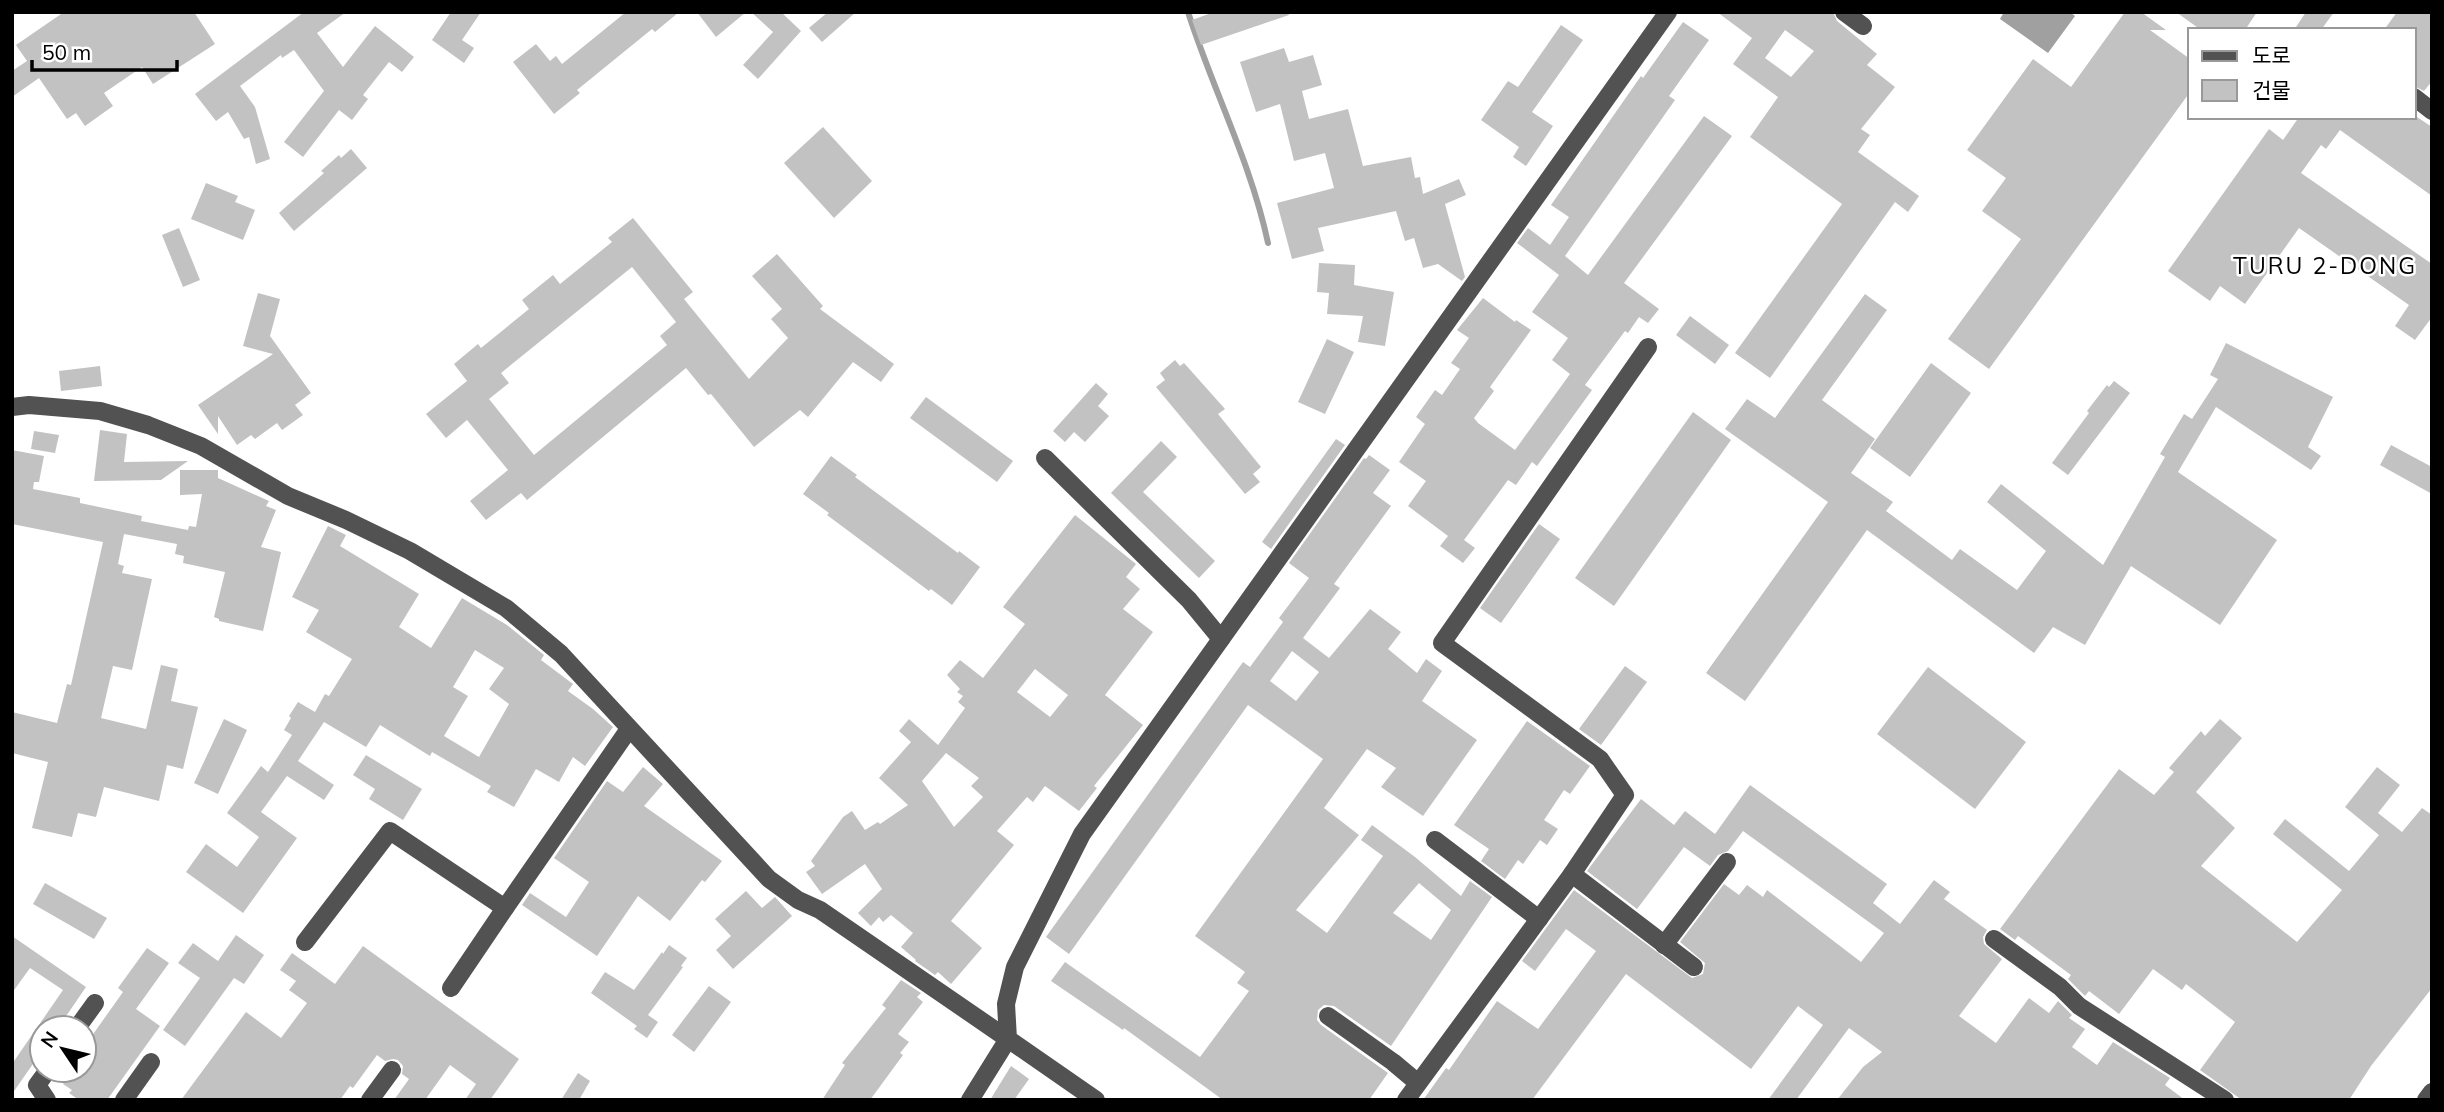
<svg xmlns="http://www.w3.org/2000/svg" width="2444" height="1112" viewBox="0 0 2444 1112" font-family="Mulish,'Noto Sans KR',sans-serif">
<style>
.water{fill:#a0a0a0}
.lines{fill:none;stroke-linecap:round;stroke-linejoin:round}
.stream{stroke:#a0a0a0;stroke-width:6}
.building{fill:#c2c2c2;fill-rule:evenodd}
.minor{stroke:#525252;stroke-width:18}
.labels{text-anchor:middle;stroke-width:5;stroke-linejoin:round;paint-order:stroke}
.quarter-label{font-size:23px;letter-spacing:2px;fill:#000;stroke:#fff}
</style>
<rect width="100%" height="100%" fill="#fff"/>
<!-- water -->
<polygon class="water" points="2004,12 2070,12 2075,16 2048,53 2000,19"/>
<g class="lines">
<!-- stream -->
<path class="stream" d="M1188 12C1213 90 1251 163 1268 243"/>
</g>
<!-- building -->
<g class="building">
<polygon points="64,12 194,12 215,44 153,84 142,67 104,93 113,106 85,126 76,113 67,119 39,78 12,97 12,71 27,61 16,45"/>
<polygon points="304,12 346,12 317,33 343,67 375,26 414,57 402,72 389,62 363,95 368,99 352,120 339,110 303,157 284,142 324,91 294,50 282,58 281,55 240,86 255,107 270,159 256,164 249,137 244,139 228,112 216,121 195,94"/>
<polygon points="451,12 481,12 462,40 474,48 464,63 432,40"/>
<polygon points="626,12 679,12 655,32 652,29 577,90 580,93 554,114 513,62 536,44 550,61 556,56 562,64"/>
<polygon points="697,12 746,12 716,37"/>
<polygon points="751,12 781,12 801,31 758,79 743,65 773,32"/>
<polygon points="828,12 856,12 822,42 809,28"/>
<polygon points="1214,12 1288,12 1289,15 1201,45 1192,20"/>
<path d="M1717 12H1833L1837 21 1877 54 1867 65 1895 87 1861 129 1870 135 1858 152 1919 196 1908 212 1895 202 1770 378 1735 353 1842 204 1750 137 1778 97 1733 64 1752 38ZM1785 30 1814 51 1791 77 1765 58Z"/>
<polygon points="2125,12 2141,12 2166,30 2150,30 2190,59 2190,92 1989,369 1948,339 2021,239 1982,211 2006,178 1967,150 2033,59 2071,87"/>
<polygon points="2176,12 2257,12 2245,30 2201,30"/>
<polygon points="2306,12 2334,12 2321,30 2294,30"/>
<polygon points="2397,12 2432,12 2432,81 2424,91 2414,86 2414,30 2384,30"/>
<polygon points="1683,22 1709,40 1669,96 1675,100 1565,256 1588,275 1704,116 1732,136 1624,283 1659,309 1648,323 1639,317 1628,333 1625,331 1585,385 1592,390 1537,466 1532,462 1516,485 1508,480 1464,540 1475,548 1463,563 1440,546 1448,536 1408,506 1426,481 1399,462 1425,424 1416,417 1435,390 1442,395 1460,369 1451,363 1469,338 1457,330 1483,298 1515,322 1516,320 1531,330 1490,387 1494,391 1474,418 1478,423 1515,450 1570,374 1552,360 1568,338 1532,312 1559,275 1517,243 1528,228 1550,245 1569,217 1551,205 1641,76 1643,78"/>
<polygon points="1561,25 1583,40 1532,112 1553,126 1526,166 1513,157 1519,147 1481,120 1508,81 1518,87"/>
<polygon points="1284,48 1289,62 1313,55 1322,85 1302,91 1309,119 1348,109 1363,166 1411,157 1415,178 1420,177 1423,194 1459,179 1466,195 1445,204 1465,277 1462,281 1438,264 1423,268 1414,238 1405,241 1396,211 1318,228 1324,251 1292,259 1277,203 1334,188 1325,153 1294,161 1280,104 1256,112 1240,62"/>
<polygon points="2299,117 2417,117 2432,127 2432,196 2340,130 2326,149 2321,145 2301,173 2432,264 2432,317 2415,340 2395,326 2409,305 2299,228 2245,304 2220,286 2210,301 2168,271 2269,129 2283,140"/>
<polygon points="823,127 872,181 834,218 784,163"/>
<polygon points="351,149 367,168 294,231 279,213 324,173 321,171 339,155 341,158"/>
<polygon points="206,183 238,196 235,202 255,210 243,240 191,219"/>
<path d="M633 218 693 292 684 299 749 379 788 338 771 319 782 309 752 276 777 254 823 306 820 309 894 364 881 382 853 362 808 417 800 410 754 447 711 394 708 395 686 368 527 500 521 493 486 520 470 501 508 470 467 420 446 438 426 414 467 381 454 364 478 344 481 348 529 309 522 300 553 275 560 284 612 242 608 238ZM632 267 676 322 660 336 667 345 534 455 489 399 509 383 501 373Z"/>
<polygon points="179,228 200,280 183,287 162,235"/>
<polygon points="1319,263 1355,265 1354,285 1394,292 1385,346 1358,342 1363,316 1327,314 1329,293 1317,292"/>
<polygon points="258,293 280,299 270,336 311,393 295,405 303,415 282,430 277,423 255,439 251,435 237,445 218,416 218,434 198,405 273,354 243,346"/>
<polygon points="1865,294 1887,310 1822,400 1875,439 1851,473 1893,502 1886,511 1952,560 1960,549 2017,590 2046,551 1987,502 2001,484 2103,565 2165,457 2160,454 2184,414 2192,419 2218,379 2210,375 2226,343 2333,397 2308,447 2321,456 2311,470 2216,407 2178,472 2277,540 2220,625 2131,566 2085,645 2053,627 2034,653 1867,530 1745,701 1706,673 1828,502 1725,429 1747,399 1775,418"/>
<polygon points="1690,316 1729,345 1715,364 1676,335"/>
<polygon points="1327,339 1354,352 1325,414 1298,402"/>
<polygon points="1175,360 1180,366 1184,363 1225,409 1218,414 1261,467 1253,474 1260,482 1245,494 1156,387 1165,380 1160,373"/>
<polygon points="1931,363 1971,393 1910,477 1870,448"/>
<polygon points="100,366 102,386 61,391 59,371"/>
<polygon points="2114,381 2130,393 2068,475 2052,463 2089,413 2087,411 2107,385 2109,387"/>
<polygon points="1096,383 1108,394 1098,406 1109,416 1085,442 1074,432 1065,442 1053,431"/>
<polygon points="926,397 1013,461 997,482 910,418"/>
<polygon points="1693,412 1731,440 1614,606 1575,578"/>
<polygon points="100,430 127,434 124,462 188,461 161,480 94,481"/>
<polygon points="34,431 59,435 55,453 31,449"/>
<polygon points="1336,439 1345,445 1271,549 1262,542"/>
<polygon points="1161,441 1177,457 1143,492 1215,561 1199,578 1111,493"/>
<polygon points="2391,445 2432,467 2432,494 2380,465"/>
<polygon points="12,450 44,456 39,482 34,482 33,489 80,498 80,503 142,516 141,521 188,530 189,526 196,527 202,494 180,495 180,470 218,470 218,478 269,501 266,506 276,510 261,547 281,552 263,631 219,621 219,619 214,617 225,572 183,563 184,556 175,554 177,544 124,534 118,564 124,566 122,573 152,579 132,670 113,666 101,718 146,729 161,665 178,669 171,701 198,707 183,769 167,765 159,801 104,787 96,817 78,813 72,837 32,828 48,762 12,753 12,712 57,723 67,684 71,685 103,542 12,524"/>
<path d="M1369 455 1390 470 1373 493 1391 506 1334 584 1340 588 1303 638 1329 658 1370 609 1401 632 1388 649 1417 673 1426 659 1442 671 1422 701 1477 740 1423 816 1381 787 1396 768 1367 749 1324 808 1359 835 1296 910 1327 933 1383 856 1361 840 1372 825 1415 857 1461 896 1470 881 1492 897 1391 1046 1334 1006 1324 1005 1318 1010 1317 1020 1321 1025 1388 1073 1369 1100H1223L1124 1028 1123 1030 1051 981 1065 962 1200 1057 1249 991 1237 983 1245 972 1195 936 1323 759 1248 705 1069 954 1046 937 1243 662 1250 667 1283 622 1279 618 1309 578 1289 563 1364 458 1366 459ZM1292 651 1319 672 1296 701 1270 681ZM1419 883 1451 910 1431 940 1393 913Z"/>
<polygon points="831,456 857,475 855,477 958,553 959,551 980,567 952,605 931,589 929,591 827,515 829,513 803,494"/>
<path d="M1075 515 1136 564 1126 577 1140 589 1123 609 1153 632 1105 695 1143 725 1094 786 1097 788 1079 811 1045 786 1033 802 1027 797 997 831 1014 845 951 921 982 948 951 984 938 972 935 975 915 961 916 960 901 947 913 933 891 915 883 922 879 917 871 926 858 913 882 889 865 864 822 894 806 872 815 866 811 861 843 817 852 811 865 830 878 822 880 824 908 805 879 778 911 742 899 731 909 719 938 745 965 708 958 702 963 696 957 692 960 689 947 675 960 660 983 678 1025 624 1003 607ZM1035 669 1068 695 1050 717 1017 692ZM946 753 979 778 971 786 983 797 954 827 922 781Z"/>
<polygon points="1539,524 1560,539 1501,623 1480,608"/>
<path d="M328 526 346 535 340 546 419 594 399 627 431 648 462 598 507 625 544 655 541 660 573 684 568 691 593 709 613 727 585 766 573 757 559 782 536 769 514 807 487 792 491 786 432 752 430 756 380 725 366 747 324 722 298 761 334 785 324 800 287 776 261 812 297 838 243 913 186 872 206 844 237 867 259 837 227 813 261 766 268 772 292 735 284 730 291 718 289 716 298 702 315 712 325 694 329 696 352 659 306 632 319 610 292 597ZM475 650 504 668 489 689 509 704 479 757 444 736 468 696 453 687Z"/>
<polygon points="1625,666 1647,682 1601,745 1579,729"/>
<polygon points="1928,667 2026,742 1975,809 1877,734"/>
<polygon points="224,719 247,730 218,794 194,783"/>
<polygon points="2220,719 2242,738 2196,792 2235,828 2201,866 2297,942 2342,890 2273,834 2285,819 2349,871 2379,835 2345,807 2377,767 2400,785 2378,813 2402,832 2422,808 2432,815 2432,988 2371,1066 2349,1100 2242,1100 2200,1070 2235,1022 2186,984 2182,990 2153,969 2119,1014 2089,991 2085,996 2068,979 2071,975 2018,936 2015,940 2000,929 2119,769 2154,795 2174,772 2169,768 2187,747 2201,731 2205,736"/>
<polygon points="1527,721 1590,766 1570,794 1564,790 1544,820 1558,829 1547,845 1540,840 1523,864 1518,860 1505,879 1481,861 1489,849 1454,825"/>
<polygon points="366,755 422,789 403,820 369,799 375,789 353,775"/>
<polygon points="643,767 663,784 644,806 722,861 705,882 702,880 670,921 638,896 597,956 522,905 530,893 566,917 589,882 554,858 607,781 623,792"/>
<polygon points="1750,785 1887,884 1873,903 1900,924 1934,880 1950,892 1944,899 1987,930 1983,937 1984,944 2002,959 1959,1016 1996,1043 2029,998 2049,1013 2058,1001 2072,1015 2069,1018 2085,1029 2072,1047 2097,1065 2113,1042 2170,1078 2165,1085 2185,1100 1837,1100 1863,1067 1882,1052 1849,1028 1796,1100 1768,1100 1823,1025 1798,1006 1751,1069 1626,974 1532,1100 1423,1100 1446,1068 1449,1070 1497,1001 1538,1029 1596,951 1566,929 1535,971 1522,961 1574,890 1692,978 1703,974 1705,963 1680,942 1724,884 1739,895 1747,885 1763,897 1767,890 1861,962 1884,933 1743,831 1728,851 1718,855 1710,866 1684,847 1637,909 1587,871 1641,799 1674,825 1685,811 1715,834"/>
<polygon points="45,883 107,918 94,939 33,904"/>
<polygon points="746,891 762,908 775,897 792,916 733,969 716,950 731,936 715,919"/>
<polygon points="236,935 264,955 244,984 234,978 185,1046 163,1030 200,978 178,963 193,943 218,961"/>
<polygon points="12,936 86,987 58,1028 42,1028 42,1051 12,1094 12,1064 63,990 30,968 12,993"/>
<polygon points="669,945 687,958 681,966 683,967 648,1015 658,1022 647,1038 634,1029 637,1026 591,993 605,972 634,990 662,952 663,954"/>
<polygon points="363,946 519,1059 490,1100 465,1100 476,1084 450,1065 425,1100 394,1100 409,1079 402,1074 403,1066 398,1060 393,1059 385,1061 377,1055 353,1088 350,1086 340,1100 181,1100 246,1012 281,1038 307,1003 289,990 296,981 280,970 292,953 335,984"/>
<polygon points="147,948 169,963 136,1009 160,1026 107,1100 79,1100 69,1093 72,1090 63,1084 73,1070 84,1070 84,1047 123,992 118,988"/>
<polygon points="901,980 921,993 917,997 923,1002 898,1034 909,1042 900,1053 903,1055 870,1100 822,1100 845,1065 842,1063 886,1008 882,1005"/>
<polygon points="709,986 731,1002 694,1052 672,1035"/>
<polygon points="1011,1066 1029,1079 1014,1100 990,1100"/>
<polygon points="578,1073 590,1081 579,1100 561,1100"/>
</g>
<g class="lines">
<!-- minor -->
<g class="minor">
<polyline points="1844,12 1863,26"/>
<polyline points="2414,97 2432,111"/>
<polyline points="12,407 29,405 100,411 148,425 201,446 288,496 346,520 410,551 506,608 561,654 769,879 798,900 820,910 1008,1039 970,1100"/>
<polyline points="1045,458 1189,600 1221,639"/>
<polyline points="1435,840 1539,919"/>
<polyline points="1572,874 1694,967"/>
<polyline points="1994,939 2060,987 2079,1006 2225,1100"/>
<polyline points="305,942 390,831 505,908 629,729"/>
<polyline points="1664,945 1727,862"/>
<polyline points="451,988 505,908"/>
<polyline points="1328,1016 1393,1062 1418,1083"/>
<polyline points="77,1028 95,1003"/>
<polyline points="47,1100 37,1085 48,1070"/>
<polyline points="124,1100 151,1062"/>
<polyline points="370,1100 392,1070"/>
<polyline points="1096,1100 1008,1039 1006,1004 1015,967 1082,834 1668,12"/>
<polyline points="1406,1100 1572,874 1625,795 1600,759 1442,643 1648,347"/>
<polyline points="2426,1100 2432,1092"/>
</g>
</g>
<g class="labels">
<!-- quarter labels -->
<g class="quarter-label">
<text x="2325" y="274">TURU 2-DONG</text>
</g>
</g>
<!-- border -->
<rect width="2444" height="1112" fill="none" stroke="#000000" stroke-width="28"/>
<!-- legend -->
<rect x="2188" y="28" width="228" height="91" fill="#ffffff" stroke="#999999" stroke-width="2"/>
<rect x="2202" y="51" width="35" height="10" fill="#525252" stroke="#999999" stroke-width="2"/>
<text x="2252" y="63" font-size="21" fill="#000000">도로</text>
<rect x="2202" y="80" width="35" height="21" fill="#c2c2c2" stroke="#999999" stroke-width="2"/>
<text x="2252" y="98" font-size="21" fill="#000000">건물</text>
<!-- north arrow -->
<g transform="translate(63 1049) rotate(305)"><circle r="33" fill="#ffffff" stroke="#999999" stroke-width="2"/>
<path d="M0-5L12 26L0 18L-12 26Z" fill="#000000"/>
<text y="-10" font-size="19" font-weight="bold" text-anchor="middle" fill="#000000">N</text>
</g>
<!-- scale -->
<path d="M32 60v10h145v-10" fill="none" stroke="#000000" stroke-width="3.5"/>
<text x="42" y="60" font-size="21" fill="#000000" stroke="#ffffff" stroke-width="5" paint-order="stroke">50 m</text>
</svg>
